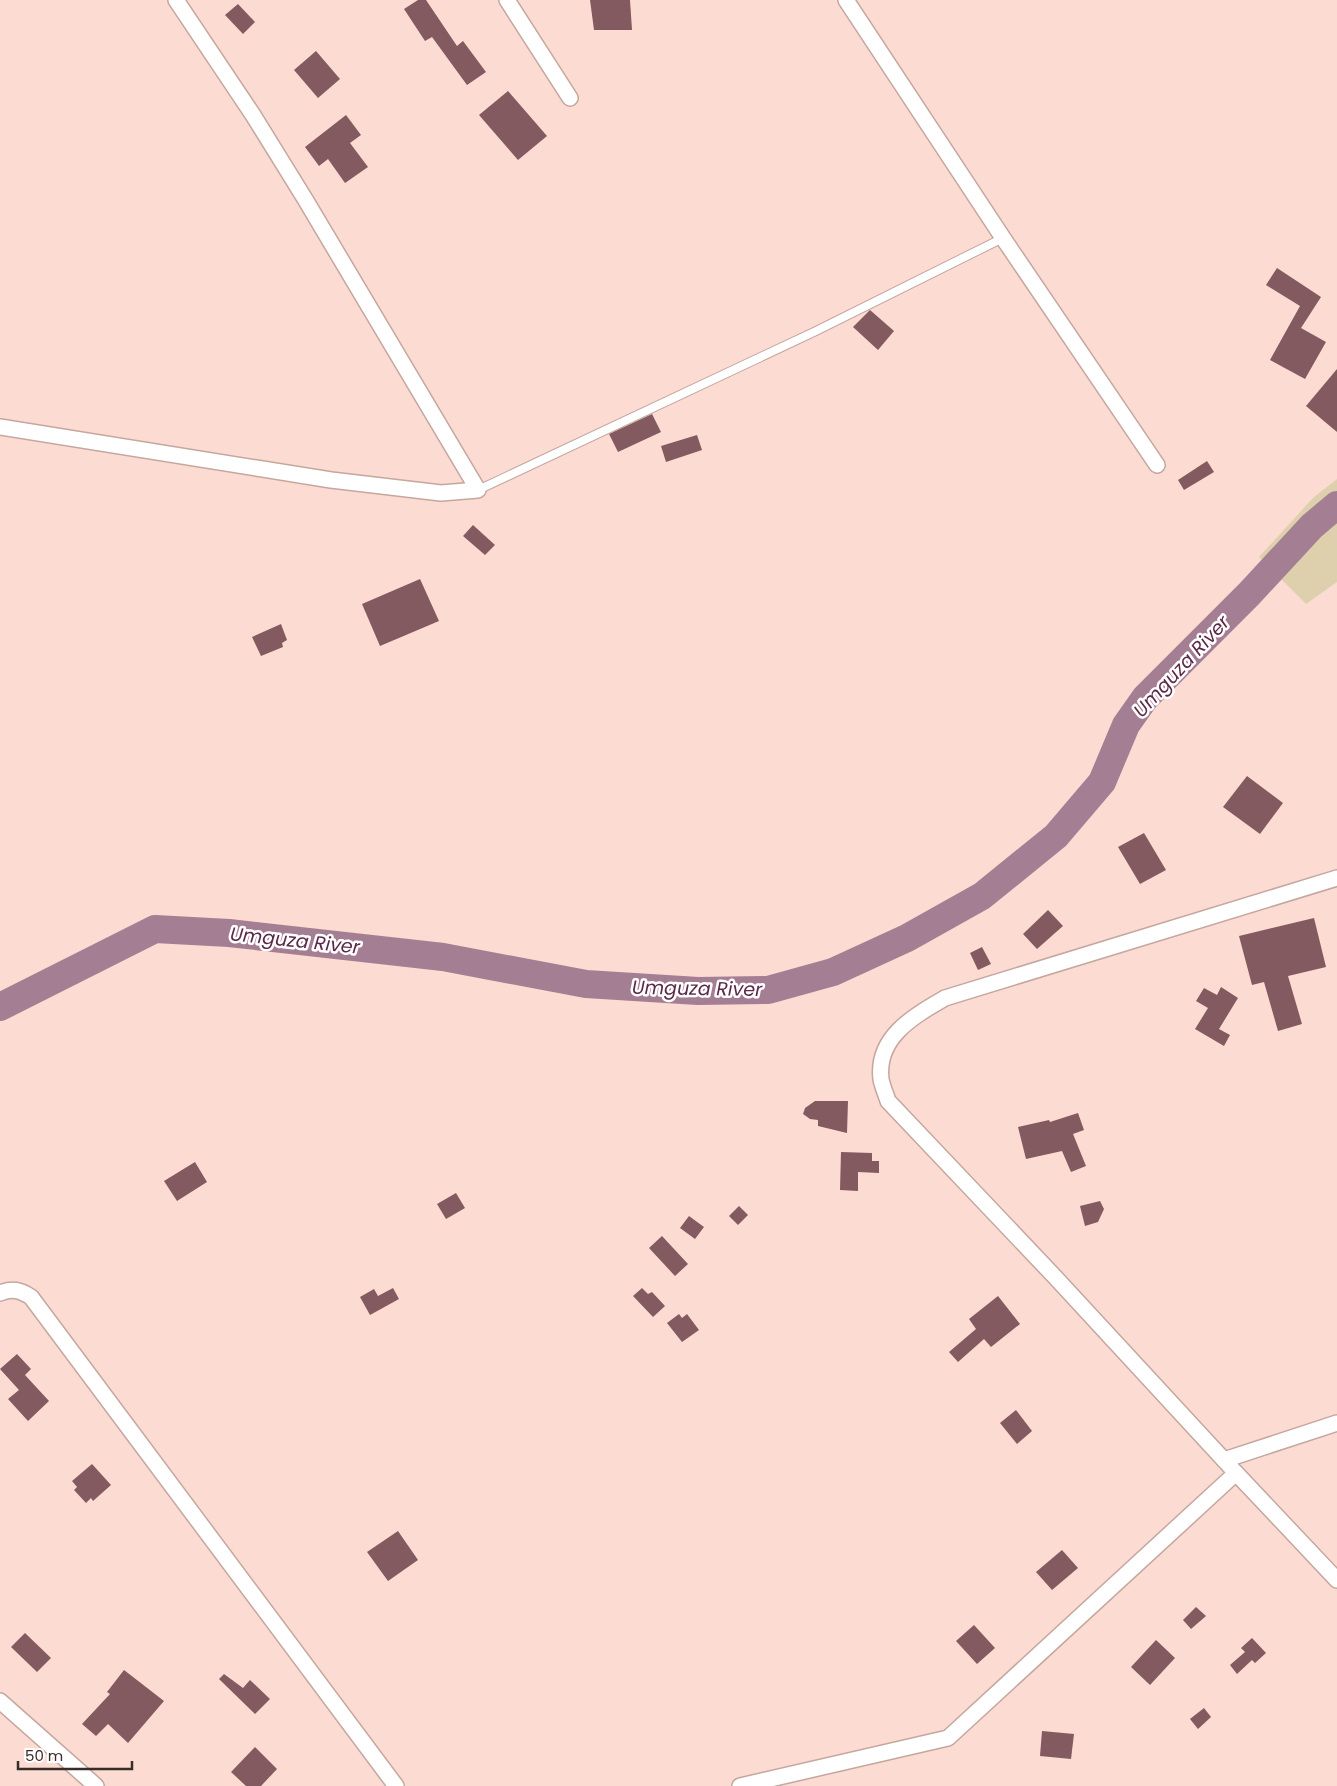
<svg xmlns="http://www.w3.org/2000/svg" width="1337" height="1786" viewBox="0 0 1337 1786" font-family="Poppins,sans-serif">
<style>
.green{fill:#dfd0ad}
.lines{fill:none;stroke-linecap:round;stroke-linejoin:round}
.river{stroke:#a47e93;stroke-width:28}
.building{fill:#835a5f}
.service-casing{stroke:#c5a79f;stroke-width:10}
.minor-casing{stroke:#c5a79f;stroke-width:18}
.service{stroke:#fff;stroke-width:8}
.minor{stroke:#fff;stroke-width:15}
.labels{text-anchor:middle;stroke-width:5;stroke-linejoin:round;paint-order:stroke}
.water-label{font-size:19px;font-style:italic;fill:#5c2948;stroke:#fff}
</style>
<rect width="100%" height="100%" fill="#fbdbd2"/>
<!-- green -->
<polygon class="green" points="1337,479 1337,582 1306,604 1259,557 1313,498"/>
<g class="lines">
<!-- river -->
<polyline class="river" points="0,1007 155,929 229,933 443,957 586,984 698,991 768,990 833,972 907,938 982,896 1056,836 1102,782 1126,725 1145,698 1249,594 1312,526 1337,505"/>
</g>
<!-- building -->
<g class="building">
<polygon points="418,0 426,0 457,46 463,41 486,72 467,85 432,37 425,41 404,9"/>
<polygon points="590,0 630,0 632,30 594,30"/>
<polygon points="238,4 255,22 243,34 225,15"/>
<polygon points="316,51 340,79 318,98 294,70"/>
<polygon points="508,91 547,136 518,160 479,115"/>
<polygon points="346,115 361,135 350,143 368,167 345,183 328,159 319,166 305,147"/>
<polygon points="1277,268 1321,297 1301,328 1326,342 1305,379 1270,360 1300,306 1266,285"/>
<polygon points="870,310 894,331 878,350 853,327"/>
<polygon points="1337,369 1337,432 1306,406"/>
<polygon points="652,414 661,432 618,452 609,434"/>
<polygon points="697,435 702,450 666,462 661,446"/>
<polygon points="1207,461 1214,472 1184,490 1178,480"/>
<polygon points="473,525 495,545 485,555 463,536"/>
<polygon points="420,579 439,621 380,646 362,604"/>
<polygon points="281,624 287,640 282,643 283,647 261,656 252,637"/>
<polygon points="1247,776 1283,803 1260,834 1223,807"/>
<polygon points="1144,833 1166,870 1140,884 1118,847"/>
<polygon points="1048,910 1063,926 1037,949 1023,934"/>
<polygon points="1314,918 1326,967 1288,976 1302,1024 1278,1031 1264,982 1252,985 1239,936"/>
<polygon points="982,947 991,964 978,970 970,953"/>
<polygon points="1221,987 1238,998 1219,1029 1230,1035 1224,1046 1195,1029 1208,1008 1196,1001 1204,988 1217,995"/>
<polygon points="815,1101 848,1101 847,1133 818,1126 818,1120 810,1119 803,1114 805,1108"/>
<polygon points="1078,1113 1084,1130 1073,1134 1086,1166 1071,1172 1062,1151 1026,1159 1018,1127 1049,1120 1050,1122"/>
<polygon points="841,1152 872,1153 872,1161 879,1161 879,1173 858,1172 858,1191 840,1190"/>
<polygon points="195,1162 207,1182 177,1201 164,1181"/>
<polygon points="456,1193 465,1208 446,1219 437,1204"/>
<polygon points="1100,1201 1104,1209 1098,1222 1085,1226 1080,1206"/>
<polygon points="739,1206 748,1215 738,1225 729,1216"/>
<polygon points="689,1216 704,1227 695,1239 680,1228"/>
<polygon points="662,1236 688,1264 675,1276 649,1248"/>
<polygon points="393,1288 399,1299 370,1315 360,1297 374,1289 378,1296"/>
<polygon points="642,1288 648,1294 652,1292 665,1306 653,1317 633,1296"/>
<polygon points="998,1296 1020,1324 991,1347 984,1339 958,1362 949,1352 976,1329 969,1319"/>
<polygon points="679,1314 682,1318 687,1314 699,1330 682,1342 667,1323"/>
<polygon points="17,1354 31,1369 25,1375 49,1401 28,1421 8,1399 19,1390 0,1369"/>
<polygon points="1016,1410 1032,1431 1017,1444 1000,1423"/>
<polygon points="92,1464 111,1485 93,1501 91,1498 86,1503 74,1490 77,1487 72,1481"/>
<polygon points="398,1531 418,1560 388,1581 367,1552"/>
<polygon points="1062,1550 1078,1568 1052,1590 1036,1572"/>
<polygon points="1196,1607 1206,1616 1191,1629 1183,1620"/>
<polygon points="974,1625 995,1648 977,1664 956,1641"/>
<polygon points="25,1633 51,1658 37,1672 11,1647"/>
<polygon points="1252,1638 1266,1653 1255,1663 1252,1660 1237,1674 1230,1665 1245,1652 1241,1648"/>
<polygon points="1156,1640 1175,1658 1150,1685 1131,1667"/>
<polygon points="124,1670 164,1701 128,1743 108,1724 96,1736 82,1724 110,1694 107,1692"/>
<polygon points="224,1674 243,1688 250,1680 270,1699 255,1714 219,1679"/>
<polygon points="1204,1708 1211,1717 1198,1729 1190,1719"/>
<polygon points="1042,1731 1074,1734 1071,1759 1040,1756"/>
<polygon points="255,1747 277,1769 261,1786 246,1786 231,1772"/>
</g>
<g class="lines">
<!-- service casing -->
<g class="service-casing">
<polyline id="service" points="478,490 816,331 1003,238"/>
</g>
<!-- minor casing -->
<g class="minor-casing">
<g id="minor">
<polyline points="507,0 570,98"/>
<polyline points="846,0 1003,238 1157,465"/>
<polyline points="0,427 331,480 441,493 478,490 305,199 253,115 176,0"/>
<path d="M0 1293C12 1288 20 1290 31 1297L396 1786"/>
<polyline points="1224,1460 1337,1423"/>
<polyline points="1236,1473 1337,1580"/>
<polyline points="0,1701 96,1786"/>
<path d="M740 1786 948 1738 1236 1473 1055 1277 888 1101C886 1094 882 1086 881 1079 876 1037 914 1016 945 998L1337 878"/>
</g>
</g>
<!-- service -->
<use href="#service" class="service"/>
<!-- minor -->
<use href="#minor" class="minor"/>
</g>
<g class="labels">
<!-- water labels -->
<g class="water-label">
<text transform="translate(1181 666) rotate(-47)" y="7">Umguza River</text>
<text transform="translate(295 940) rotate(6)" y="7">Umguza River</text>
<text transform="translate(697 988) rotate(1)" y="7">Umguza River</text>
</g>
</g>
<!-- scale -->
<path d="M18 1761v8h114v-8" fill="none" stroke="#382c29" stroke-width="2.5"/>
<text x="25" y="1761" font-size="15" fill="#382c29" stroke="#ffffff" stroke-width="4" paint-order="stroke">50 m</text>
</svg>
